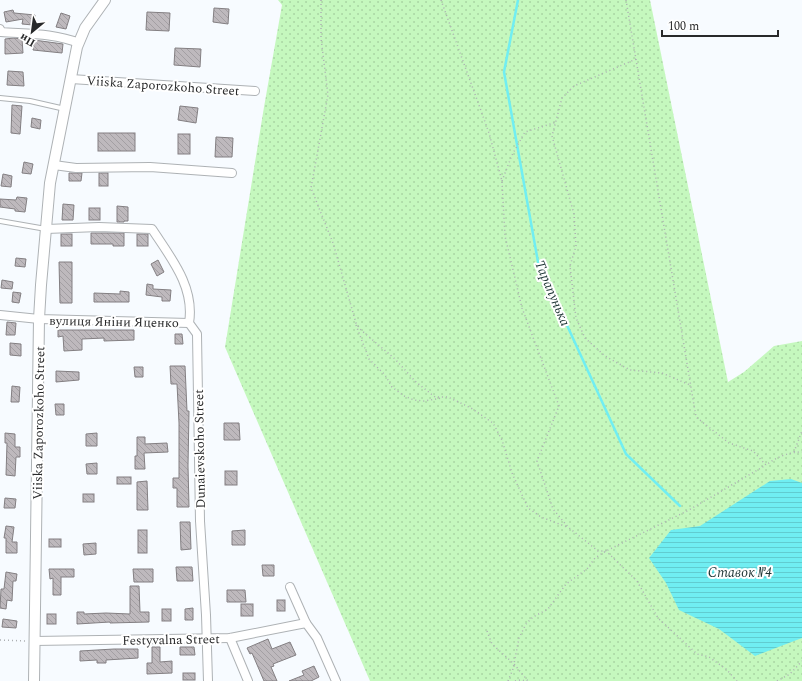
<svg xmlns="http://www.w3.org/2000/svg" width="802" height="681" viewBox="0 0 802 681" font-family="Spectral,serif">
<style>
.park{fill:url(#park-dots)}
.water{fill:url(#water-rules)}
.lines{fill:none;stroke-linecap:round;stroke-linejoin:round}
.stream{stroke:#70eef2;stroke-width:2.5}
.building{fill:url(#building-back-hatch);stroke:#837f82}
.service-casing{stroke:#aeb2b5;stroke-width:6}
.minor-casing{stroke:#aeb2b5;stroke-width:10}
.tertiary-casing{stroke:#aeb2b5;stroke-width:12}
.path{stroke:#acafb2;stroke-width:1.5;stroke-dasharray:1 3;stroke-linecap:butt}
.service{stroke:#fff;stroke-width:4}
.minor{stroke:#fff;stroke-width:8}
.tertiary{stroke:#fff;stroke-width:10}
.labels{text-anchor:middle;stroke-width:4;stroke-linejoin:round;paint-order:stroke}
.street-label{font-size:13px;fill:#28292a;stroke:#fff}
.water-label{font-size:14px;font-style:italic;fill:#1f3636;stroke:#fff}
</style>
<defs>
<pattern id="park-dots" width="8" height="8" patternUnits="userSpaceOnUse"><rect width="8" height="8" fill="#c5f8be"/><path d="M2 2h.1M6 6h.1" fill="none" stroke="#a9d5a3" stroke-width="1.8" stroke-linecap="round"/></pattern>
<pattern id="water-rules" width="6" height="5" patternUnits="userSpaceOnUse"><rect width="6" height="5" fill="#70eef2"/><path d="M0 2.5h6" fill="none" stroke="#61ccd0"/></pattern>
<pattern id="building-back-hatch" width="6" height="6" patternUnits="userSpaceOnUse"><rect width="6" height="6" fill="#beb9bd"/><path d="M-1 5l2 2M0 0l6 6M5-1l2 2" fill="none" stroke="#a39fa3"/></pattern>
</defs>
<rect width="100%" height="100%" fill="#f7fbff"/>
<!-- park -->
<polygon class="park" points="278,0 650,0 728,382 744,372 774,346 802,341 802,681 370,681 225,347 264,107 282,5"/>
<!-- water -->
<polygon class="water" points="791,479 802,483 802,638 755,656 719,629 679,610 666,583 649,558 671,530 700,526 770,481"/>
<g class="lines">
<!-- stream -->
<polyline class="stream" points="518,0 504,72 538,262 626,454 680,506"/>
</g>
<!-- building -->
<g class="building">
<polygon points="214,8 229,9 228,24 213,22"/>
<polygon points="13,10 14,13 35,15 33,25 22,24 23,19 6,22 4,12"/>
<polygon points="147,12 170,13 169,31 146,30"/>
<polygon points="61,13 70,16 66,29 56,27"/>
<polygon points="14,38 22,39 23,53 5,54 5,39"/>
<polygon points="34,40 63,44 62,53 33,50"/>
<polygon points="175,48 201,49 200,67 174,65"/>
<polygon points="8,71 23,72 24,86 7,85"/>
<polygon points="12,105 22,106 20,134 11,133"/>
<polygon points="180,106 198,108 196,123 178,120"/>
<polygon points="32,118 41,120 40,129 31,127"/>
<rect x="98" y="133" width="37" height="18"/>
<rect x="178" y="134" width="12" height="20"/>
<polygon points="216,137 233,138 232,157 215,157"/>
<polygon points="24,162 33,164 31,174 22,173"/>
<polygon points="69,173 82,173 81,181 69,181"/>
<rect x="99" y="173" width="9" height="13"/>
<polygon points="3,174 12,176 11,187 1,186"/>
<polygon points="17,197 27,198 25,212 15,211 15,209 0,207 0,199 16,200"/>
<polygon points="63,204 74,205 73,220 62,220"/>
<polygon points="117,206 128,207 128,221 124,221 124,222 117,222"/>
<rect x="89" y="208" width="11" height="12"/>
<polygon points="91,233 124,233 124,246 113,246 113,244 91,244"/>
<rect x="61" y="234" width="11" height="12"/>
<rect x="137" y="234" width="11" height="12"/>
<polygon points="16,258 26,259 25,267 15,266"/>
<polygon points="158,260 164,272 157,276 151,264"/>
<polygon points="59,262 72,262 72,303 60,303"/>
<polygon points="2,280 13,282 12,289 1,288"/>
<polygon points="147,284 153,285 153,289 171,290 170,301 162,301 162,297 146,295"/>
<polygon points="120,291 129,292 129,302 94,302 94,293 120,294"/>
<polygon points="13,292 21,293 19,303 12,302"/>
<polygon points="7,322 16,323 15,335 6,335"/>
<polygon points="58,330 134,330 134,340 104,341 104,338 82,339 82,350 64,351 63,336 58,337"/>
<polygon points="175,334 182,334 183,344 175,344"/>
<polygon points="10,343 21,344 21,356 10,355"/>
<polygon points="170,366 185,366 187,411 189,411 188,466 189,507 177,507 177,488 173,488 173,478 179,478 179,423 177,384 171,384"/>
<polygon points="134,367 143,367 143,377 135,377"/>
<polygon points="56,371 79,372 79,380 56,382"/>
<polygon points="12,386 20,387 19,402 11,402"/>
<polygon points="55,404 64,404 64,415 56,415"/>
<polygon points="224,423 239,423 240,440 224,440"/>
<polygon points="5,433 15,434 15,447 20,447 20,457 16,457 15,476 6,475 7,443 5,443"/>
<polygon points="97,433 97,446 86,446 86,434"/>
<polygon points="137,437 145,437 145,444 167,443 168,452 144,453 145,469 135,469 135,456 137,456"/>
<polygon points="97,463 97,474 87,474 86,464"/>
<rect x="225" y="471" width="12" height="14"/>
<rect x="117" y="477" width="14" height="7"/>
<polygon points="147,481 148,510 137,510 137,482"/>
<rect x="83" y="494" width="11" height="8"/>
<polygon points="5,498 16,499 15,508 4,508"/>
<polygon points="180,522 190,522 191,549 181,550"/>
<polygon points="6,526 14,527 12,542 17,542 17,553 6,553 6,538 4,538"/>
<rect x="138" y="530" width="9" height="23"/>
<polygon points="245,530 245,545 232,545 232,531"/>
<rect x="49" y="539" width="12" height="8"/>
<polygon points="96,543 96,554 84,555 83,544"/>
<polygon points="262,565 274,565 274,576 263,576"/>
<polygon points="176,567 192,567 193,581 177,581"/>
<polygon points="49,569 74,569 74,577 61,577 61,595 53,595 53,578 50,579"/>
<polygon points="133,569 153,569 153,582 134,582"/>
<polygon points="6,572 17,574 16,581 13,581 12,601 7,600 6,609 0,608 1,589 4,589"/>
<polygon points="130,586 139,586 140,612 149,612 149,622 110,623 110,622 77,624 77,612 84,612 84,614 106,613 130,614"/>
<polygon points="227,590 245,590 246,602 227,602"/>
<rect x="277" y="600" width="8" height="11"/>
<rect x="241" y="604" width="12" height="12"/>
<polygon points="193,608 193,620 185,620 185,609"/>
<rect x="162" y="609" width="9" height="12"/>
<rect x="47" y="614" width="9" height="10"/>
<polygon points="3,619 17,621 16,628 2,627"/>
<polygon points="268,639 272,649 290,642 296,655 273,664 274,666 271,667 277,681 264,681 252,653 250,654 247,648"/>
<polygon points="152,647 160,647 160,662 172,661 172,673 147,674 147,663 152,663"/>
<polygon points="180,647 194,647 195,655 180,655"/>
<polygon points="114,649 138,649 138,658 106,660 106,663 97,663 97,660 80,661 80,651"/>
<polygon points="314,666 319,677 311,681 289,681 304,675 302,671"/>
<rect x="183" y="673" width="12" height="7"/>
</g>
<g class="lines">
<!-- service casing -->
<g class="service-casing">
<g id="service">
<polyline points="0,98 30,101 65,109"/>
<polyline points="0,221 46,229"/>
</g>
</g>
<!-- minor casing -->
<g class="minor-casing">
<g id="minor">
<path d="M0 29 1 32C27 34 54 33 79 43"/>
<polyline points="71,79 255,91"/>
<polyline points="54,165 76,168 150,167 232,173"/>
<path d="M46 229 99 227 152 229C171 258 195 287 189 323L197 334 200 521 206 615 208 681"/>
<polyline points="0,315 39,319 189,323"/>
<polyline points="290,587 306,623 317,638 336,681"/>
<polyline points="230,638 248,681"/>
<polyline points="34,641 230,638 306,623"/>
</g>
</g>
<!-- tertiary casing -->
<g class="tertiary-casing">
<polyline id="tertiary" points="34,681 39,319 41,285 50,183 77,47 85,28 105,0"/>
</g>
<!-- path -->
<g class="path">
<polyline points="321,0 321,38 328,95 311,188 333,243 356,323 361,330 395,359 416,382 435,397 448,397 471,408 493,423 502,440 512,473 528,508 541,517 567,527"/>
<polyline points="441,0 489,133 502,181 505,236 522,308 559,406 537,461 553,509 568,527 598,551 606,551 637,581 658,618 697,654 709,657 726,669 737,681"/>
<path d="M626 0 696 417 729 443 753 451 766 465C777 457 788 452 802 452"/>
<polyline points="636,59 574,86 562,98 552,136 574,214 576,246 570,266 576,318 585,338 605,356 630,370 662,373 690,385"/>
<polyline points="502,181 512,155 525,132 557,122"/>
<polyline points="356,325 369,359 385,375 392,387 404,396 414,400 424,401 442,398"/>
<polyline points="794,452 802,431"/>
<polyline points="487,631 492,644 514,664 528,681"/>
<polyline points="0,640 26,641"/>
<polyline points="508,681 513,669 519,638 526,624 533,617 548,609 566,584 587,569 595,558 606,551 689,510 766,465"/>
<polyline points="515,681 520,680 527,681"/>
<polyline points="777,681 790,674 802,661"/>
</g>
<!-- service -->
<use href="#service" class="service"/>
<!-- minor -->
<use href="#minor" class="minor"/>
<!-- tertiary -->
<use href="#tertiary" class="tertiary"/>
</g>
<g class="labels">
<!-- street labels -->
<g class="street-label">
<text transform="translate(163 85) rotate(4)" y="5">Viiska Zaporozkoho Street</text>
<text transform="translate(114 321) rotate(1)" y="5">вулиця Яніни Яценко</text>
<text transform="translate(38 423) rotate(-89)" y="5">Viiska Zaporozkoho Street</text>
<text transform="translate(199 449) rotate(-91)" y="5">Dunaievskoho Street</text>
<text transform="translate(171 639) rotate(-1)" y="5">Festyvalna Street</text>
</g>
<!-- water labels -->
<g class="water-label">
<text transform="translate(553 293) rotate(67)" y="5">Тарапунька</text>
<text x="740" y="577">Ставок №4</text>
</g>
</g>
<!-- north arrow -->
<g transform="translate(32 32) rotate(209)" stroke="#ffffff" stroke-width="3" paint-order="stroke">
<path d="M0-3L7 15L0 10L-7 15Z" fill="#28292a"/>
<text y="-6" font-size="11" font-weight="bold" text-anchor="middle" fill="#28292a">Пн</text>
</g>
<!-- scale -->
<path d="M662 30v6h116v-6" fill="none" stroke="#28292a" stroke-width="2"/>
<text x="668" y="30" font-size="12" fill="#28292a" stroke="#ffffff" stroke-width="3" paint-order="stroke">100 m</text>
</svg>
